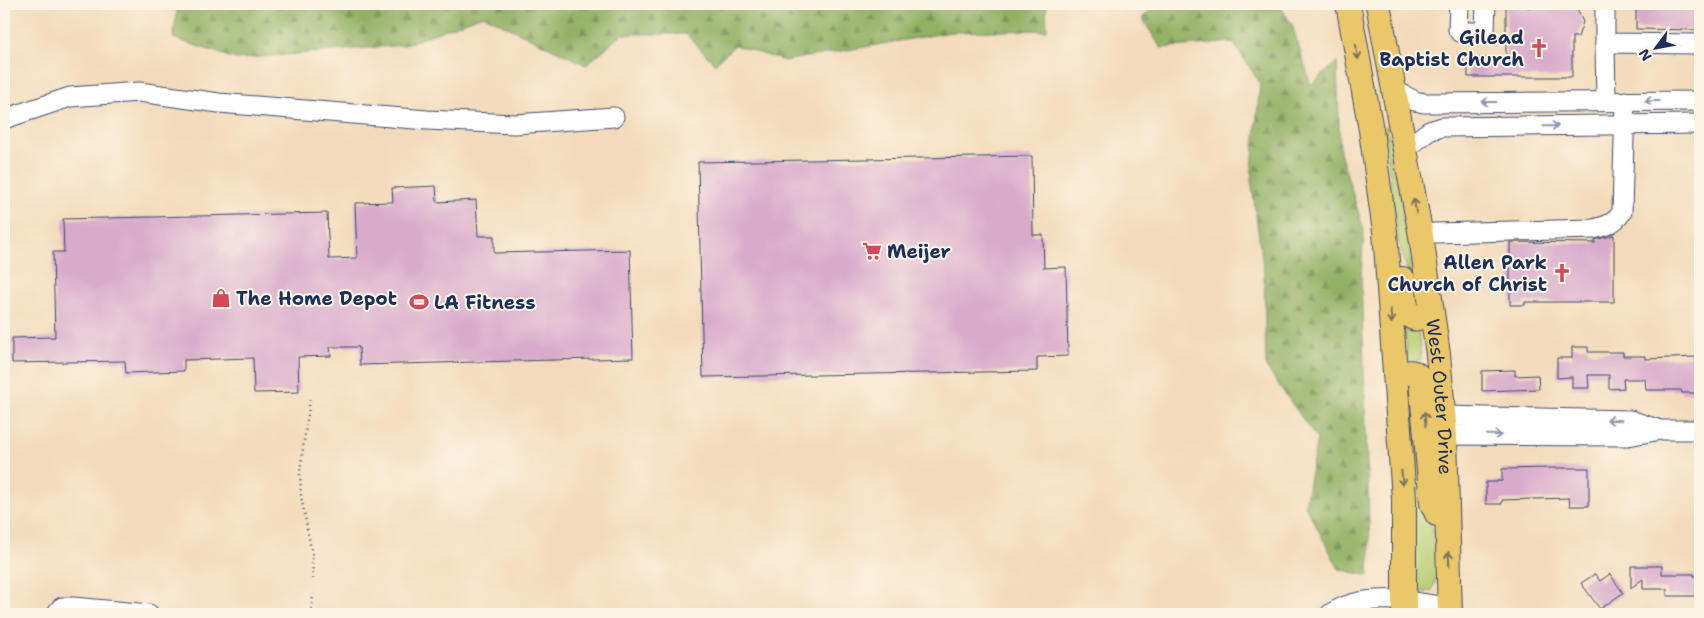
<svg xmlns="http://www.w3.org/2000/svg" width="1704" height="618" viewBox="0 0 1704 618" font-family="'Shantell Sans',sans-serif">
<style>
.grass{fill:#b9ce72;stroke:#6a7e68}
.forest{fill:url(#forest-firs);stroke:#567061}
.building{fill:#d8abcb}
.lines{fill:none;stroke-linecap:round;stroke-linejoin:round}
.minor-casing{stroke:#3b496c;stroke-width:21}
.major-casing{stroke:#3b496c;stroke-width:26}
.path{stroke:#3b496c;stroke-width:2.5;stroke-dasharray:1 4;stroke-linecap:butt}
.minor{stroke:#fff;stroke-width:19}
.major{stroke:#eac769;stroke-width:24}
.oneway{stroke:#787363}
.oneway2{stroke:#8d97ae}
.labels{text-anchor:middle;stroke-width:4;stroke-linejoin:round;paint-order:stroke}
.poi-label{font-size:19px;font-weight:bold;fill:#1b2f5e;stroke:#fcf5e5;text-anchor:start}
.street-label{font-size:19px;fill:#1b2f5e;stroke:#fcf5e5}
</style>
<defs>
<pattern id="forest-firs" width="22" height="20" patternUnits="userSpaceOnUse" patternTransform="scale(1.25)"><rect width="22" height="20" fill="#92b164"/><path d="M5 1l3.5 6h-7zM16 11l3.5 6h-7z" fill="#769056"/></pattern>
</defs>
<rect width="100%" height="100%" fill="#fcf5e5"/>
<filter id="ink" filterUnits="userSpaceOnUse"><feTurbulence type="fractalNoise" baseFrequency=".02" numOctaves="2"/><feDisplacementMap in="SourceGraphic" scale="10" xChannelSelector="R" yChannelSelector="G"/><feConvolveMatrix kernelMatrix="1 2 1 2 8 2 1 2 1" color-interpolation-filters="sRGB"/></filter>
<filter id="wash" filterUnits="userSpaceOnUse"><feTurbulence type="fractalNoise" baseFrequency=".0096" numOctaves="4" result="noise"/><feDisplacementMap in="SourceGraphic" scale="20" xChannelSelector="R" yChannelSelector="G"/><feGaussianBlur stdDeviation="1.12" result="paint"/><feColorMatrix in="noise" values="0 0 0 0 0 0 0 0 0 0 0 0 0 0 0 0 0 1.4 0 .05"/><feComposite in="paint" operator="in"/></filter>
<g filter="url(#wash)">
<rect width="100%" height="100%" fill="#f3daba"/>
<!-- grass -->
<g class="grass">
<polygon points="1387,126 1406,227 1416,305 1408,271 1398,240 1384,127"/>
<polygon points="1418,330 1421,360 1408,361 1407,360 1405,331 1411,332"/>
<polygon points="1409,380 1427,513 1436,540 1437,576 1432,590 1427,592 1417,592 1414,586 1407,384"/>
</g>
<!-- forest -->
<g class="forest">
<polygon points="178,4 1046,4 1047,30 951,32 784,61 735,45 715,64 686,34 622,34 586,65 483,15 404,45 236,59 173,38"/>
<polygon points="1157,4 1279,4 1292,25 1311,85 1337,62 1340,152 1364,231 1361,276 1370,552 1369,576 1339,569 1305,505 1317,439 1266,367 1264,274 1251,179 1260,83 1233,42 1161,48 1142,18"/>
</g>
<g id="blocks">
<!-- building -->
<g class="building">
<polygon points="1636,4 1700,4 1700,30 1636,29"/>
<polygon points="1506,5 1526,5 1526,7 1577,8 1583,22 1578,37 1572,37 1572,77 1468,77 1468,69 1463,69 1463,58 1506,58"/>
<polygon points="1032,156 1033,235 1043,235 1044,268 1066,267 1068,356 1037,357 1037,371 703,377 698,162"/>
<polygon points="436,186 437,202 476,200 478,236 494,236 494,253 630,250 633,358 360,365 359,347 330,347 331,356 298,357 299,392 254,393 253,358 184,360 184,371 126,373 125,361 12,363 12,338 55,337 53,252 64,252 63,219 327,213 329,259 357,258 355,203 393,202 392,188"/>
<polygon points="1614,235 1614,302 1525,302 1525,305 1510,305 1510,242 1595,243 1595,240"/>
<polygon points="1572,347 1588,347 1588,352 1623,352 1623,356 1645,356 1645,359 1696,357 1696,393 1682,393 1681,390 1646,390 1645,379 1623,379 1624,388 1609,389 1609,375 1588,375 1589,388 1572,388 1572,377 1557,378 1557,358 1572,358"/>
<polygon points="1515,370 1515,376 1538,375 1539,389 1482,391 1482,371"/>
<polygon points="1552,468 1589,468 1589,506 1570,506 1569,498 1502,500 1502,504 1486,504 1486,482 1497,482 1497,481 1502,481 1502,469"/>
<polygon points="1631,566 1662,566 1662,574 1694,574 1694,576 1700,576 1700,596 1667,596 1667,589 1643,589 1643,579 1631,588"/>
<polygon points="1595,574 1600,581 1610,574 1623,593 1600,609 1581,583"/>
</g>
</g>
</g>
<g filter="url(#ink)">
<use href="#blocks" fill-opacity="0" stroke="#3b496c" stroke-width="1"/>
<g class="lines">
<!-- minor casing -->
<g class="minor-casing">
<g id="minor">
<polyline points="1459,4 1458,30 1460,32 1484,32 1485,30 1486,4"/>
<polyline points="1605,4 1605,43 1700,44"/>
<polyline points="1605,43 1606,101"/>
<polyline points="1394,90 1415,101 1424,103 1700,101"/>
<polyline points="4,119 70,97 139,92 219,103 427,120 515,124 614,117"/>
<polyline points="1404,150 1429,131 1442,127 1700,124"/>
<path d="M1421 236 1434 233 1593 229C1606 226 1614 224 1622 212L1625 101"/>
<polyline points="1444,416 1630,420 1657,429"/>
<polyline points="1445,435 1628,436 1661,430 1700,430"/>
<polyline points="58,614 58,611 62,607 73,607 149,614"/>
<path d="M1330 614C1363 591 1413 601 1450 608"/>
</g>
</g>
<!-- major casing -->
<g class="major-casing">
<g id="major">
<polyline points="1348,4 1371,130 1385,232 1404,499 1404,614"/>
<path id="s1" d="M1378 4 1421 236 1438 354 1445 435 1450 614"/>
<path d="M1403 279C1405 298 1404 335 1431 310"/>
<path d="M1396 380C1404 371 1416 368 1421 381L1432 503 1437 514"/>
</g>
</g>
<!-- path -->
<g class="path">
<polyline points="310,400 303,448 300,472 301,496 312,554 313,579"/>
<polyline points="311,614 313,594"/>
</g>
<!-- minor -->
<use href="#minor" class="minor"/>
<!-- major -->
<use href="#major" class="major"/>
</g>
<!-- one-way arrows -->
<defs><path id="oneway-shaft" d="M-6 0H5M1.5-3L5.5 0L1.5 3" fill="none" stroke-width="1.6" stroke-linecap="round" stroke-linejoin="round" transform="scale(1.25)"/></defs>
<g class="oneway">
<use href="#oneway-shaft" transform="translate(1357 52) rotate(80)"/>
<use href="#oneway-shaft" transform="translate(1415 206) rotate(-100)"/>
<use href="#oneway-shaft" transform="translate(1391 316) rotate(86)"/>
<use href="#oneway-shaft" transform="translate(1425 419) rotate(-95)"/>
<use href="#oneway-shaft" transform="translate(1402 478) rotate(86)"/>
<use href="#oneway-shaft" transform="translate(1449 559) rotate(-92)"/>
</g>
<g class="oneway2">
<use href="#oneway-shaft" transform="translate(1652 101) rotate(180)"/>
<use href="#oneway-shaft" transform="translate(1489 102) rotate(180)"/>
<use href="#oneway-shaft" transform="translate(1551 126) rotate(-1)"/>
<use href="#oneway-shaft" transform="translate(1614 420) rotate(-178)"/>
<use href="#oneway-shaft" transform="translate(1494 435) rotate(1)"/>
</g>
</g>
<!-- icons -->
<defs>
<g id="church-bare" transform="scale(1.5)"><path d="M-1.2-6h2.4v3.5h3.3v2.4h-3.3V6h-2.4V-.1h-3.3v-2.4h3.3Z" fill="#d1495b" stroke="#fcf5e5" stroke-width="2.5" paint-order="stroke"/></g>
<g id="supermarket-bare" transform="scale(1.5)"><path d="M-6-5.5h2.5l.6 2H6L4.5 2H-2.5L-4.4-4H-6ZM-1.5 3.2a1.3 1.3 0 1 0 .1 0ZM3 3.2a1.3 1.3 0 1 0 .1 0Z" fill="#d1495b" stroke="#fcf5e5" stroke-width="2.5" paint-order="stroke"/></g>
<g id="shop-bare" transform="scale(1.5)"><path d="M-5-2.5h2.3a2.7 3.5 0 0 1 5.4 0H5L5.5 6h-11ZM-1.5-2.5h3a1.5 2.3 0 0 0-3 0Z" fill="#d1495b" stroke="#fcf5e5" stroke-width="2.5" paint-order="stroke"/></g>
<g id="stadium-bare" transform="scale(1.5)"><path d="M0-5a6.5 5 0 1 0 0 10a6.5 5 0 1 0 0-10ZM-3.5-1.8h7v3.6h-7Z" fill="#d1495b" stroke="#fcf5e5" stroke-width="2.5" paint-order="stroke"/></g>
</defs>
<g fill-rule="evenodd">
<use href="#church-bare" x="1539" y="48"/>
<use href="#supermarket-bare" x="872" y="251"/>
<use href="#church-bare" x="1562" y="273"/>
<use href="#shop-bare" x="221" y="298"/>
<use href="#stadium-bare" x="419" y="302"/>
</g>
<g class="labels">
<!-- poi labels -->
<g class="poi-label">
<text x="1524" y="44" text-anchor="end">Gilead<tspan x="1524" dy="22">Baptist Church</tspan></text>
<text x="887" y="258">Meijer</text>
<text x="1547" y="269" text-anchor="end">Allen Park<tspan x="1547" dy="22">Church of Christ</tspan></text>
<text x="236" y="305">The Home Depot</text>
<text x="434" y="309">LA Fitness</text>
</g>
<!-- street labels -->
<g class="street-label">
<text dy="7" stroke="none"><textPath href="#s1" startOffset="398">West Outer Drive</textPath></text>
</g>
</g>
<!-- margin -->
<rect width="1704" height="618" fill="none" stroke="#fcf5e5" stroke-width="20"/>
<!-- north arrow -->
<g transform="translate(1656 48) rotate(238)" stroke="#fcf5e5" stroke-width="4" paint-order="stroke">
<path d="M0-4L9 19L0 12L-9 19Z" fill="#1b2f5e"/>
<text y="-8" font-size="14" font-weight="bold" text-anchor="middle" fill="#1b2f5e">N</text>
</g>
</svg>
